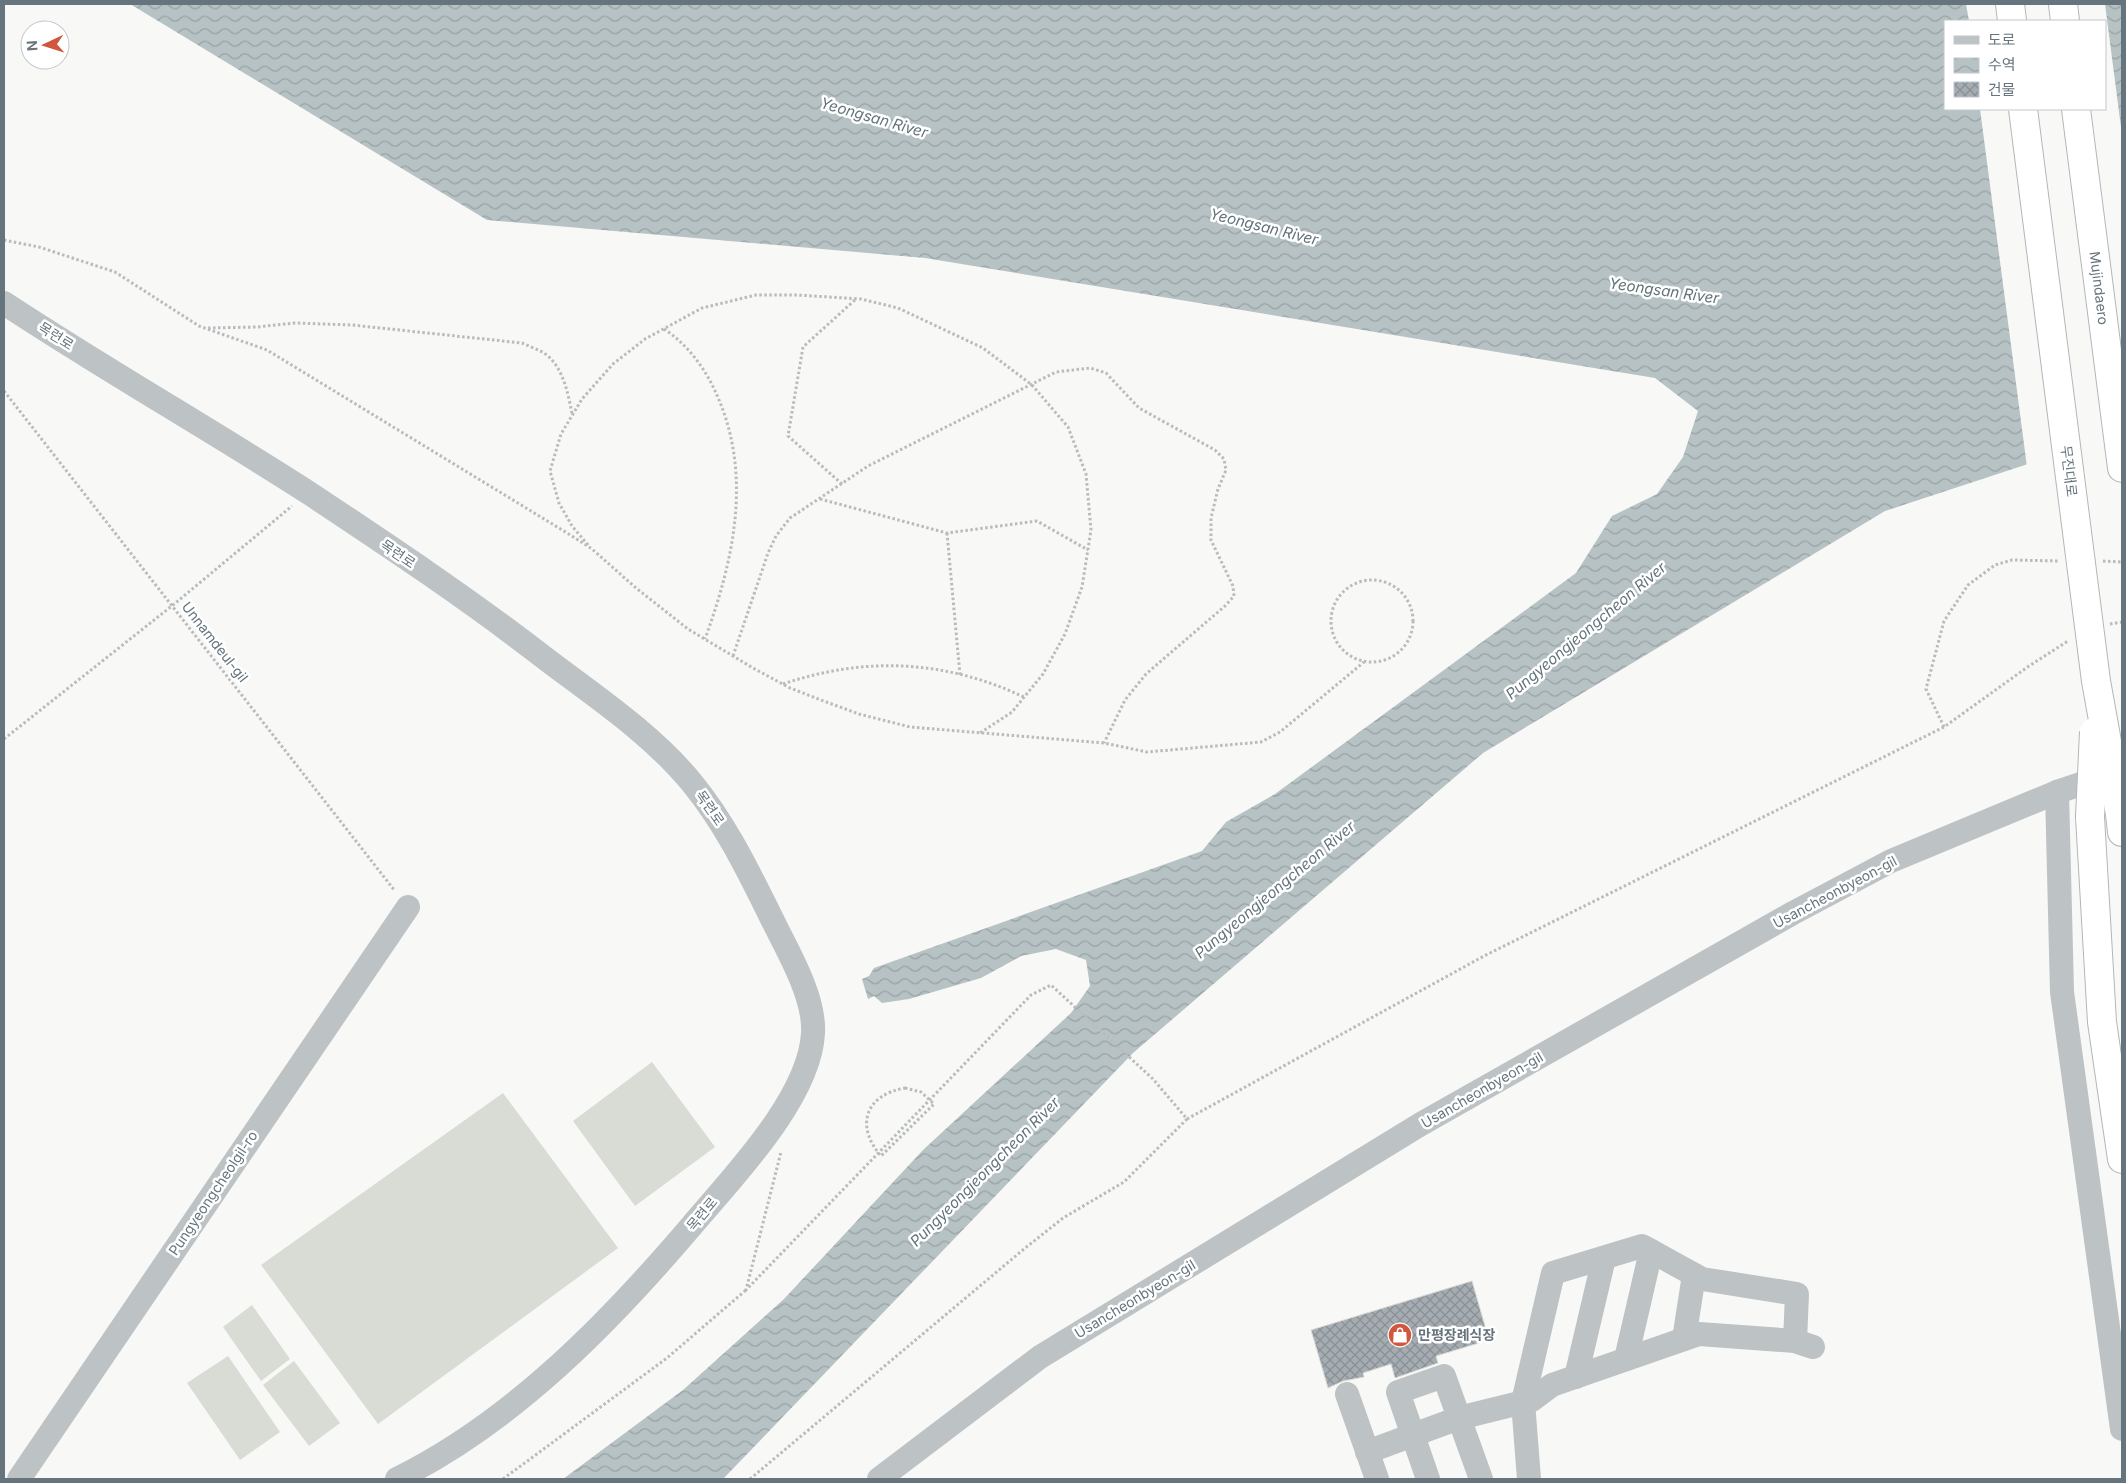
<svg xmlns="http://www.w3.org/2000/svg" width="2126" height="1483" viewBox="0 0 2126 1483" font-family="Inter,'Noto Sans KR',sans-serif">
<style>
.grass{fill:#d8dcd5}
.water{fill:url(#water-waves);fill-rule:evenodd}
.pier{fill:#f8f8f6}
.building{fill:url(#building-cross-hatch);stroke:#dadad8}
.lines{fill:none;stroke-linecap:round;stroke-linejoin:round}
.highway-casing{stroke:#b3b7ba;stroke-width:30}
.path{stroke:#b8bcbe;stroke-width:3;stroke-dasharray:2.5 2.5;stroke-linecap:butt}
.minor{stroke:#bdc2c5;stroke-width:24}
.highway{stroke:#fff;stroke-width:28}
.highway-bridge-casing{stroke:#b3b7ba;stroke-width:30;stroke-linecap:butt}
.highway-bridge{stroke:#fff;stroke-width:28}
.labels{text-anchor:middle;stroke-width:5;stroke-linejoin:round;paint-order:stroke}
.street-label{font-size:14px;fill:#66757d;stroke:#fff}
.poi-label{font-size:14px;font-weight:bold;fill:#66757d;stroke:#fff;text-anchor:start}
.water-label{font-size:15px;font-style:italic;fill:#617378;stroke:#fff}
</style>
<defs>
<pattern id="water-waves" width="16" height="10" patternUnits="userSpaceOnUse" patternTransform="scale(1.25)"><rect width="16" height="10" fill="#b7c2c5"/><path d="M0 5q4-4 8 0t8 0" fill="none" stroke="#99a2a5"/></pattern>
<pattern id="building-cross-hatch" width="8" height="8" patternUnits="userSpaceOnUse" patternTransform="scale(1.25)"><rect width="8" height="8" fill="#a5adb2"/><path d="M0 0l8 8M0 8l8-8" fill="none" stroke="#8a9196"/></pattern>
</defs>
<rect width="100%" height="100%" fill="#f8f8f6"/>
<!-- grass -->
<g class="grass">
<polygon points="652,1062 715,1147 635,1206 573,1121"/>
<polygon points="503,1093 618,1248 378,1424 261,1265"/>
<polygon points="252,1305 290,1359 261,1381 223,1327"/>
<polygon points="228,1356 280,1432 240,1460 187,1383"/>
<polygon points="294,1361 340,1423 309,1446 263,1385"/>
</g>
<!-- water -->
<path class="water" d="M130 4H2122V433L1885 511 1483 753 1133 1053 723 1479H563L683 1390 784 1299 923 1150 1071 1013 1090 986 1086 960 1056 949 1021 956 981 978 909 999 882 1003 874 996 868 999 862 979 869 976 874 968 1202 851 1226 822 1275 794 1576 573 1612 516 1657 494 1683 457 1698 411 1655 378 925 258 487 220ZM1945 21H2105V109H1945Z"/>
<!-- pier -->
<polygon class="pier" points="1966,4 2105,4 2122,135 2122,436 2027,467 1980,109 2105,109 2105,21 1969,21"/>
<!-- building -->
<polygon class="building" points="1472,1281 1489,1340 1436,1356 1438,1363 1395,1378 1391,1364 1363,1373 1364,1377 1343,1381 1328,1388 1311,1330"/>
<g class="lines">
<!-- highway casing -->
<g class="highway-casing">
<g id="highway">
<polyline points="2010,4 2012,21"/>
<polyline points="2063,4 2065,21"/>
<polyline points="2076,109 2122,468"/>
<polyline points="2120,814 2122,832"/>
<polyline points="2090,817 2102,1022 2122,1159"/>
</g>
</g>
<!-- path -->
<g class="path">
<polyline points="4,240 39,247 115,272 199,326 267,350 572,536 592,549 636,588 688,629 753,668 790,688 821,700 859,714 910,727 1104,743 1147,752 1261,742 1280,732 1364,662"/>
<path d="M208 328 257 327 295 323 352 325 522 343C529 346 537 349 544 353 563 366 568 393 572 414"/>
<path d="M664 329C687 344 705 368 716 393 753 474 734 559 705 639"/>
<polyline points="4,391 395,891"/>
<polyline points="842,484 788,436 803,347 856,299"/>
<polyline points="820,499 947,533 1037,521 1088,550"/>
<polyline points="947,533 960,675"/>
<polyline points="588,545 572,526 559,503 550,471 561,434 582,399 613,364 645,339 702,308 756,295 797,295 861,299 898,308 983,348 1032,385 1068,427 1086,474 1091,530 1082,587 1065,634 1043,674 1012,712 980,733"/>
<polyline points="2103,561 2122,562"/>
<circle cx="1372" cy="621" r="41"/>
<polyline points="2110,624 2122,622"/>
<polyline points="733,656 768,553 776,536 790,518 868,466 1056,372 1090,368 1106,373 1139,408 1215,450 1224,459 1226,470 1218,489 1211,518 1211,540 1233,586 1234,596 1225,606 1146,674 1125,700 1104,743"/>
<path d="M783 684C866 656 945 660 1024 697"/>
<polyline points="1944,727 1926,689 1944,621 1968,585 1995,565 2012,560 2059,561"/>
<polyline points="4,739 173,605 292,506"/>
<path d="M905 1088 921 1092 934 1104 881 1156C855 1126 865 1095 905 1088Z"/>
<polyline points="1187,1119 1484,956 1944,727 2029,666 2068,641"/>
<polyline points="503,1479 667,1358 746,1290"/>
<polyline points="750,1479 1024,1249 1063,1218 1124,1182 1187,1119 1153,1079 1051,985 1031,995 746,1290 781,1152"/>
</g>
<!-- minor -->
<g class="minor">
<path d="M4 303C104 369 208 428 309 493 389 546 470 600 546 659 596 697 652 734 692 783 728 827 751 877 776 927 791 957 815 999 813 1033 810 1097 734 1176 694 1223 610 1322 514 1421 397 1479"/>
<polyline points="2057,792 2062,992 2122,1429"/>
<polyline points="1684,1339 1694,1275"/>
<polyline points="1626,1359 1651,1251"/>
<polyline points="1576,1377 1604,1258"/>
<polyline points="1347,1394 1377,1479"/>
<polyline points="1367,1452 1459,1418 1532,1400 1552,1385 1699,1334 1795,1341 1813,1347"/>
<polyline points="19,1479 408,907"/>
<polyline points="879,1479 1040,1357 1421,1124 1793,913 1891,861 2057,792 2108,775"/>
<polyline points="1428,1479 1398,1392 1444,1376 1481,1479"/>
<polyline points="1529,1479 1523,1402 1553,1273 1642,1246 1702,1279 1797,1294 1795,1341"/>
</g>
<!-- highway -->
<use href="#highway" class="highway"/>
<!-- highway-bridge casing -->
<g class="highway-bridge-casing">
<g id="highway-bridge">
<polyline points="2023,109 2096,681 2120,814"/>
<polyline points="2090,817 2094,732"/>
</g>
</g>
<!-- highway-bridge -->
<use href="#highway-bridge" class="highway-bridge"/>
</g>
<!-- icons -->
<defs>
<g id="shop-disc" transform="scale(1.25)"><circle r="9.5" fill="#d0573e" stroke="#fff"/><path d="M-5-2.5h2.3a2.7 3.5 0 0 1 5.4 0H5L5.5 6h-11ZM-1.5-2.5h3a1.5 2.3 0 0 0-3 0Z" fill="#fff"/></g>
</defs>
<g fill-rule="evenodd">
<use href="#shop-disc" x="1400" y="1335"/>
</g>
<g class="labels">
<!-- street labels -->
<g class="street-label">
<text transform="translate(2099 288) rotate(83)" y="5">Mujindaero</text>
<text transform="translate(56 336) rotate(32)" y="5">목련로</text>
<text transform="translate(2069 471) rotate(83)" y="5">무진대로</text>
<text transform="translate(398 554) rotate(34)" y="5">목련로</text>
<text transform="translate(215 642) rotate(52)" y="5">Unnamdeul-gil</text>
<text transform="translate(710 808) rotate(55)" y="5">목련로</text>
<text transform="translate(1835 892) rotate(-28)" y="5">Usancheonbyeon-gil</text>
<text transform="translate(1482 1090) rotate(-30)" y="5">Usancheonbyeon-gil</text>
<text transform="translate(213 1193) rotate(-56)" y="5">Pungyeongcheolgil-ro</text>
<text transform="translate(702 1214) rotate(-50)" y="5">목련로</text>
<text transform="translate(1135 1299) rotate(-31)" y="5">Usancheonbyeon-gil</text>
</g>
<!-- poi labels -->
<g class="poi-label">
<text x="1418" y="1340">만평장례식장</text>
</g>
<!-- water labels -->
<g class="water-label">
<text transform="translate(874 118) rotate(16)" y="5">Yeongsan River</text>
<text transform="translate(1264 227) rotate(14)" y="5">Yeongsan River</text>
<text transform="translate(1664 291) rotate(8)" y="5">Yeongsan River</text>
<text transform="translate(1586 631) rotate(-40)" y="5">Pungyeongjeongcheon River</text>
<text transform="translate(1275 890) rotate(-40)" y="5">Pungyeongjeongcheon River</text>
<text transform="translate(985 1172) rotate(-45)" y="5">Pungyeongjeongcheon River</text>
</g>
</g>
<!-- border -->
<rect width="2126" height="1483" fill="none" stroke="#66757d" stroke-width="10"/>
<!-- legend -->
<rect x="1944" y="20" width="162" height="90" fill="#ffffff" stroke="#c2c8cb"/>
<rect x="1954" y="36" width="25" height="8" fill="#bdc2c5" stroke="#c2c8cb"/>
<text x="1988" y="45" font-size="15" fill="#66757d">도로</text>
<rect x="1954" y="58" width="25" height="15" fill="url(#water-waves)" stroke="#c2c8cb"/>
<text x="1988" y="70" font-size="15" fill="#66757d">수역</text>
<rect x="1954" y="82" width="25" height="15" fill="url(#building-cross-hatch)" stroke="#c2c8cb"/>
<text x="1988" y="95" font-size="15" fill="#66757d">건물</text>
<!-- north arrow -->
<g transform="translate(45 45) rotate(266)"><circle r="24" fill="#ffffff" stroke="#c2c8cb"/>
<path d="M0-4L9 19L0 12L-9 19Z" fill="#d0573e"/>
<text y="-8" font-size="14" font-weight="bold" text-anchor="middle" fill="#66757d">N</text>
</g>
</svg>
